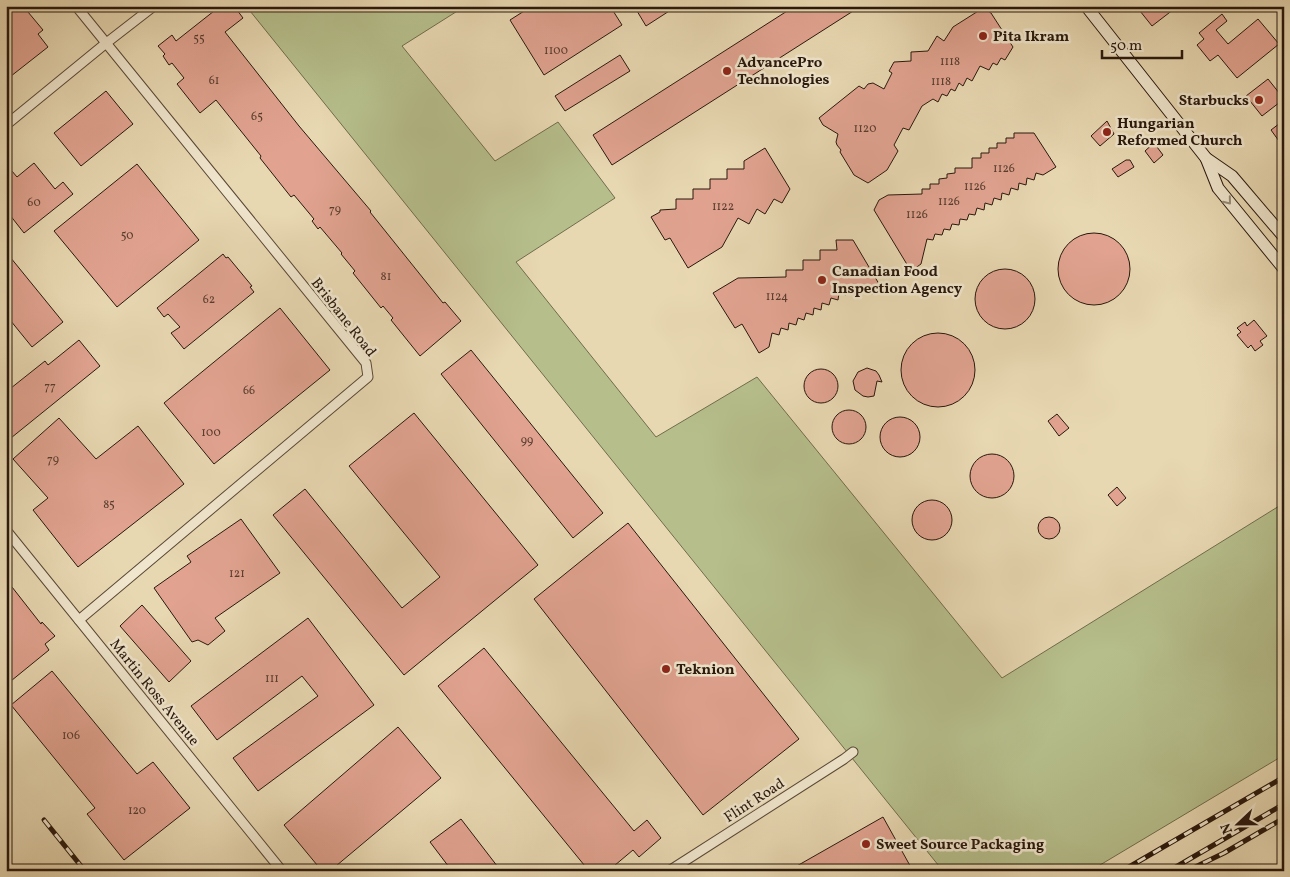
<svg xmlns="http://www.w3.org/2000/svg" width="1290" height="877" viewBox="0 0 1290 877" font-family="Vollkorn,serif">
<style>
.green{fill:#b6bf8c;stroke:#706c4c}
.building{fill:#e1a390;stroke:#29180d}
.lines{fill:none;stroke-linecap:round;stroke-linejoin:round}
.street-casing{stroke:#594836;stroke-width:11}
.secondary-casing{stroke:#29180d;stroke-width:13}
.street{stroke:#f0e6cd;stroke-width:9}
.secondary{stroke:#f0e6cd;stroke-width:11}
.rail-casing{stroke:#29180d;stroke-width:5}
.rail{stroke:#f0e6cd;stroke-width:3;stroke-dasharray:9;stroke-linecap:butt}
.oneway{stroke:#968977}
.poi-dot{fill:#8f2418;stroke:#f0e6cd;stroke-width:2}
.labels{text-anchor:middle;stroke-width:5;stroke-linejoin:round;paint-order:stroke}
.number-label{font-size:12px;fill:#573b2e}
.poi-label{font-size:15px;font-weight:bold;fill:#29180d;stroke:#f0e6cd;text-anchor:start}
.street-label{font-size:15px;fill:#29180d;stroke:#f0e6cd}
</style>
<rect width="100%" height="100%" fill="#e8d8b2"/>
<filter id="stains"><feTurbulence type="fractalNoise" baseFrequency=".004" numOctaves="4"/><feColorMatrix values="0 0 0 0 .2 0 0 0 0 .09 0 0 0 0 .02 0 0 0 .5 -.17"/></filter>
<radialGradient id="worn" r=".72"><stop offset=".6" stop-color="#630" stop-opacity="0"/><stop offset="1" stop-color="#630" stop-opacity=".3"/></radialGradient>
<!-- green -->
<polygon class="green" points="246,6 456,6 459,10 402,46 495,161 558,122 615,198 516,262 656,437 757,377 1002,678 1284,503 1284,755 1090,871 943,871"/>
<!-- building -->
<g class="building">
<polygon points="6,6 23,6 43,30 38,34 48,47 6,80"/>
<polygon points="210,6 234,6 243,18 225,32 299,126 371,211 370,212 443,303 445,302 461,321 420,356 391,320 393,318 383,306 381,308 353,273 355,271 341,254 342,253 320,227 318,229 312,221 314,219 294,195 291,197 260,158 261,156 216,100 200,113 177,84 184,78 172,63 169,65 163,56 165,54 158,46 172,35 176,41 214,11"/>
<polygon points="532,6 610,6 622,25 544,75 510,20"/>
<polygon points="634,6 677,6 646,26"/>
<polygon points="795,6 861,6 612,165 593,135"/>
<polygon points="1136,6 1178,6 1152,26"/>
<polygon points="983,8 991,13 1013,47 1005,60 1001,58 997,65 993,63 989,70 980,66 972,81 967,78 963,86 959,83 955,91 951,89 947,96 942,94 938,102 933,99 922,106 909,130 903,128 894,145 898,151 887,170 868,183 854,175 840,152 841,150 837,145 836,142 838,134 823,125 819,118 859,86 864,89 868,84 873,83 884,89 892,73 889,71 894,62 911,61 911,52 928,51 937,36 944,41 953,27"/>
<polygon points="1222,14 1227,21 1216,30 1228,44 1258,19 1279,44 1237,78 1218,55 1210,61 1197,45 1204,39 1199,33"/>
<polygon points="620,55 630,71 565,111 555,96"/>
<polygon points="1268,79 1284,99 1262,116 1246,96"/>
<polygon points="106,91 133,124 81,166 54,133"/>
<polygon points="1284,120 1284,148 1271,130"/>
<polygon points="1107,121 1114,134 1100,146 1091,136"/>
<polygon points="1014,133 1034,133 1056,167 1043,175 1036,173 1034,180 1027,178 1026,185 1019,183 1018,190 1011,188 1009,195 1002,193 1001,200 994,198 992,205 985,203 984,210 977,208 975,215 969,214 967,220 960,219 959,225 952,224 950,230 944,229 942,235 935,234 933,240 927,239 921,264 911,271 874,210 879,200 888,195 922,194 922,189 930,189 930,184 939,184 939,179 947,178 947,174 955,173 955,168 972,168 972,158 981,158 981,153 989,153 989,148 997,148 997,143 1006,143 1006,138 1014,138"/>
<polygon points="1154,143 1163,155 1154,163 1145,151"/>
<polygon points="765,148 790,189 782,203 774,199 765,214 757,209 749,224 738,218 722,247 688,268 670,238 665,240 651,217 660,212 660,210 676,209 676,199 693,199 693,189 710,189 710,179 727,179 727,169 744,169 744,161"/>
<polygon points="1126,160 1130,160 1134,167 1118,177 1112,169"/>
<polygon points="34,163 55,189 63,182 73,194 24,233 6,210 6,164 17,177"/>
<polygon points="137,164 199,240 117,307 54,231"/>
<circle cx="1094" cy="269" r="36"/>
<polygon points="836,240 853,240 882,289 873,294 847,288 846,295 839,293 838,300 831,298 829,305 822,303 821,310 814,308 813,315 806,313 804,320 798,318 796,325 789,323 788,330 781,328 779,335 772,333 769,347 759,353 742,324 735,328 713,293 738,278 786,277 786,270 803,270 803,260 820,260 820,250 837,250"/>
<polygon points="6,252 63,322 32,347 6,315"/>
<polygon points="223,254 226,258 228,257 252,286 250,287 254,292 184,349 171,333 180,327 168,314 164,317 157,308"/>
<circle cx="1005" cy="299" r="30"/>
<polygon points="280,308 330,370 214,464 164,403"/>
<polygon points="1254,320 1267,336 1260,341 1263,345 1255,351 1251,345 1248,348 1237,335 1241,332 1237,328 1245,322 1247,326"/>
<circle cx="938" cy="370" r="37"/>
<polygon points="79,340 100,366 6,442 6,392 45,361 48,365"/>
<polygon points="471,350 603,513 573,538 441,374"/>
<polygon points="867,368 876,371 879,375 882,382 877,381 874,396 868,397 863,396 855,390 853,381 858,372"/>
<circle cx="821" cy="386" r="17"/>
<circle cx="849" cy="427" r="17"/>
<polygon points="414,413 538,565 404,675 273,515 305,489 402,608 440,577 349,466"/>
<polygon points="1057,414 1069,428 1059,436 1048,421"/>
<circle cx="900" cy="437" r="20"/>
<polygon points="59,418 96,459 138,426 184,484 78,567 33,510 48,498 13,459"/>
<circle cx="992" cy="476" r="22"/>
<polygon points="1117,487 1126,498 1117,506 1108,495"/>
<circle cx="932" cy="520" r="20"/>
<circle cx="1049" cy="528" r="11"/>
<polygon points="241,519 280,573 215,618 225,631 208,645 198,640 192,642 154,588 191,562 187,556"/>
<polygon points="628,523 799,739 703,815 534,599"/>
<polygon points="12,587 41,624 42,622 55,636 45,644 49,650 6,685 6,592"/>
<polygon points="142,605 191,661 169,682 120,626"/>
<polygon points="308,618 374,705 258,791 233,758 318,696 302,676 217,740 191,706"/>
<polygon points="484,648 634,831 647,820 661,838 639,857 633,850 608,871 589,871 438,686"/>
<polygon points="52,671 137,774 153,762 190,808 124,860 87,814 95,808 11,705"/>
<polygon points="398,727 441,778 330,871 322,871 284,825"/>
<polygon points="883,817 913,871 788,871"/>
<polygon points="461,819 501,871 452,871 430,842"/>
</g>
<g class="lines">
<!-- street casing -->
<g class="street-casing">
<g id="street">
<polyline points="76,6 366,363 368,377 79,620"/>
<polyline points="6,125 105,44 154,6"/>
<polyline points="6,530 282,871"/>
<polyline points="669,871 844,759 853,752"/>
</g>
</g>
<!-- secondary casing -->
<g class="secondary-casing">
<g id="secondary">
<polyline points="1086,6 1206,158 1232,176 1284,237"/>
<polyline points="1206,158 1218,188 1284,269"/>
</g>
</g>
<!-- street -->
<use href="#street" class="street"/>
<!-- secondary -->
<use href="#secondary" class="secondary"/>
<!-- rail casing -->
<g class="rail-casing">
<g id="rail">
<polyline points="44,820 85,871"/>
<polyline points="1122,871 1284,777"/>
<polyline points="1169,871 1284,804"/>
<polyline points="1187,871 1224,853 1284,818"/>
</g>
</g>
<!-- rail -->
<use href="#rail" class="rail"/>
</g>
<!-- one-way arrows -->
<defs><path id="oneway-chevron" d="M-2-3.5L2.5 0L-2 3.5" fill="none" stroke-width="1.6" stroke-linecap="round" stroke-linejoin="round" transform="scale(1.25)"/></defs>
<use class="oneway" href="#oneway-chevron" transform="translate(1228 201) rotate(51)"/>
<!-- markers -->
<g class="poi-dot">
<circle cx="983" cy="36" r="5"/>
<circle cx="727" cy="71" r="5"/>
<circle cx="1259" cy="100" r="5"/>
<circle cx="1107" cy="132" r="5"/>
<circle cx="822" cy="280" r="5"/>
<circle cx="666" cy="669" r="5"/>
<circle cx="866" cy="844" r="5"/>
</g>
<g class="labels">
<!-- number labels -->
<g class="number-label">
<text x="199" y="42">55</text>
<text x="556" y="54">1100</text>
<text x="950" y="65">1118</text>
<text x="214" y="84">61</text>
<text x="941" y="85">1118</text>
<text x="257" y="120">65</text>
<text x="865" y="132">1120</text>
<text x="1004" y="172">1126</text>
<text x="975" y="190">1126</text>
<text x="949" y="205">1126</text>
<text x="34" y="206">60</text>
<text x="723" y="210">1122</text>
<text x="335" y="213">79</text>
<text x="917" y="218">1126</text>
<text x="127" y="239">50</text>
<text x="386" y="280">81</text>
<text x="777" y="300">1124</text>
<text x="209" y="303">62</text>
<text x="50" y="390">77</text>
<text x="249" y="394">66</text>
<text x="211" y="436">100</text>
<text x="527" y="444">99</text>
<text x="53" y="463">79</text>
<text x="109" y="508">85</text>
<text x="237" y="577">121</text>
<text x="272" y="682">111</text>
<text x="71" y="739">106</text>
<text x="137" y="814">120</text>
</g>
<!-- poi labels -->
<g class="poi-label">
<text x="993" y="41">Pita Ikram</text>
<text x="737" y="67">AdvancePro<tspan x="737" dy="17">Technologies</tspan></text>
<text x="1249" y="105" text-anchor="end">Starbucks</text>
<text x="1117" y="128">Hungarian<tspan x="1117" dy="17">Reformed Church</tspan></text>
<text x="832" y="276">Canadian Food<tspan x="832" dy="17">Inspection Agency</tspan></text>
<text x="676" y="674">Teknion</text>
<text x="876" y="849">Sweet Source Packaging</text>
</g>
<!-- street labels -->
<g class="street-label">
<text transform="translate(344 317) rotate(52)" y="5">Brisbane Road</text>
<text transform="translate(155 692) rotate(51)" y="5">Martin Ross Avenue</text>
<text transform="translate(754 800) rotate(-33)" y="5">Flint Road</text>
</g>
</g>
<!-- margin -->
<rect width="1290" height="877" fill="none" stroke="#e8d8b2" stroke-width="25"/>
<rect x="8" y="8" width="1275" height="862" fill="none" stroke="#29180d" stroke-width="2.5"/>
<rect x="12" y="12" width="1265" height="852" fill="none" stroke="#29180d"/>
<!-- north arrow -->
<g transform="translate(1238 824) rotate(248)" stroke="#f0e6cd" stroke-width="4" paint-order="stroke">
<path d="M0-4L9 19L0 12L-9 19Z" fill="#29180d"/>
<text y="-8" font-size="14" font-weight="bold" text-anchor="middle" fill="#29180d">N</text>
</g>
<!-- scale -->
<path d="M1102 50v8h80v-8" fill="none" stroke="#29180d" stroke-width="2.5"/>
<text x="1110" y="50" font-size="15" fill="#29180d" stroke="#f0e6cd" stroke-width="4" paint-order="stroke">50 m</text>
<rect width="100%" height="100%" filter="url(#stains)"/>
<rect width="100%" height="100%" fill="url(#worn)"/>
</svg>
